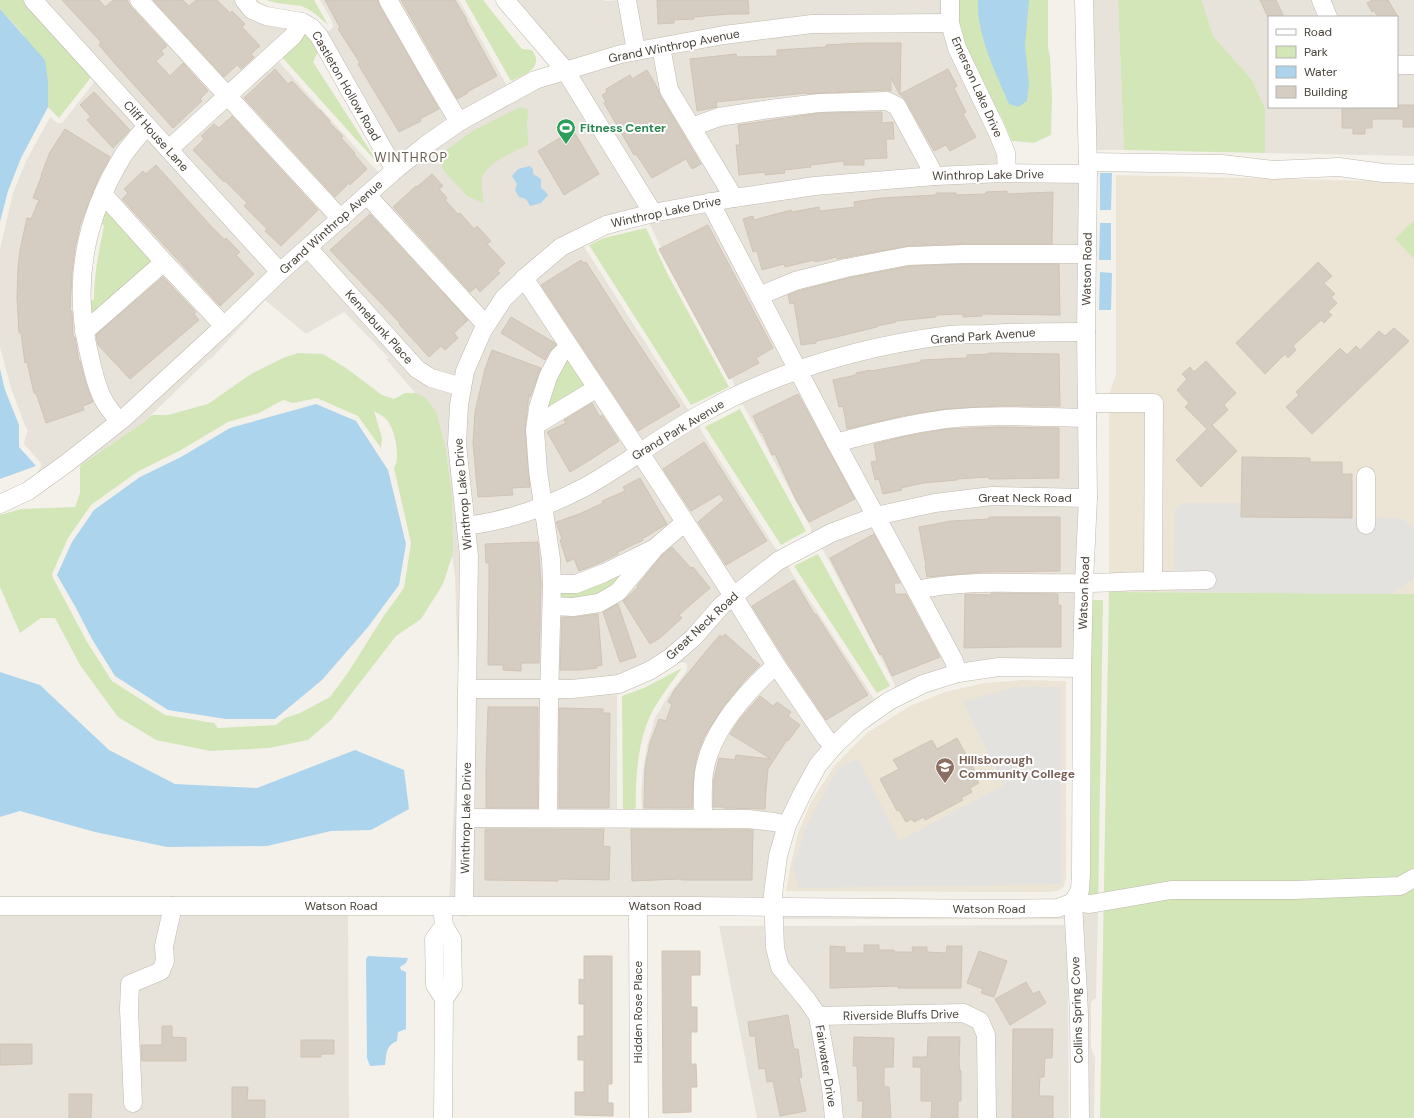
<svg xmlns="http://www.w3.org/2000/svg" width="1414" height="1118" viewBox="0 0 1414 1118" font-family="'DM Sans',sans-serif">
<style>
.residential{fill:#e8e3da;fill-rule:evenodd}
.education{fill:#ece5d6}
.green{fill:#d2e6b7;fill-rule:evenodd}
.parking{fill:#e4e2df}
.water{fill:#acd4ec}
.building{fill:#d5cdc1;stroke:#d0c4b5}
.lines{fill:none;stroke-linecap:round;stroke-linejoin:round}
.minor-casing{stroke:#c0b9ae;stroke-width:19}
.minor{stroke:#fff;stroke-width:18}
.labels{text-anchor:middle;stroke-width:4;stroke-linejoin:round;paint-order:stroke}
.street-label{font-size:12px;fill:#484239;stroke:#fff}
.leisure-label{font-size:12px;font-weight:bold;fill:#27864d;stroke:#fff;text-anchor:start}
.education-label{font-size:12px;font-weight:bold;fill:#785e54;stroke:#fff;text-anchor:start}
.neighbourhood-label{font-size:13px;letter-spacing:1px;fill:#6b5f51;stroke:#fff}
</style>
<rect width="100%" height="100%" fill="#f4f1eb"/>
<!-- residential -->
<g class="residential">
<polygon points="42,0 234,0 248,15 293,27 272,54 376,170 380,172 281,262"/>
<polygon points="253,0 257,0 264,6 275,10 301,13 315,21 325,30 329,31 333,27 332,21 320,0 459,0 506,84 509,86 397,160 337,56"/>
<polygon points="514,0 604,0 606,1 621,0 944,0 944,16 567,62"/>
<polygon points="1091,0 1118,0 1124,150 1094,150"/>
<polygon points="1202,0 1314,0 1321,17 1269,17 1269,107 1397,107 1397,72 1414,72 1414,156 1265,153 1265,108 1252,80 1213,36"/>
<polygon points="1328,0 1414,0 1414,58 1397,58 1397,17 1336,17"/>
<polygon points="945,30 999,155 1000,166 656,205 575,75 622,61 725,42 812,32"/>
<polygon points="562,79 643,208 523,270 457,378 433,371 421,364 317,249 399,176 462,128 538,87"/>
<path d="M96 80 271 271 120 412 40 474 38 471 41 467V463L24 444 25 438 28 430 25 426 11 388 0 347V249L13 193 26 161 50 117 57 123H62ZM106 200 107 317 81 294Z"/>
<polygon points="1080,181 1079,325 1025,325 734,387 734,383 673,272 650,225 646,222 815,193 935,183"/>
<polygon points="583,245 687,408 690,411 583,480 540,500 471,518 463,443 471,373 488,333 509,303 564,253"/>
<polygon points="307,258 455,392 463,556 458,901 449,901 459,704 455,576 452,556 452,495 446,449 437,413 416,393 415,393 386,359 389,358 344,312 306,334 265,300 211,359 209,359 144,422 84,463 52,482"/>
<polygon points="1079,340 1079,490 992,489 811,534 811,528 743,405 737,404 700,424 700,429 776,549 781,551 689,632 648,664 618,677 591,683 473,682 473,532 758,393 822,370 881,354 951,342"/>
<polygon points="992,503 1079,505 1076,661 957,666 813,761 766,902 471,901 473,696 542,698 591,697 619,692 617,696 617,812 642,810 641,794 643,771 647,746 655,718 668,696 687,670 687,666 686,663 681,662 659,673 726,610 790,562 789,567 790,570 873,697 875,699 878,699 894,690 895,686 894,683 823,550 818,547 877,522 935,510"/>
<polygon points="1098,910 1096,998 1091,1002 1091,1048 1095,1057 1094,1118 1074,1118 1067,919 779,919 779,917 1060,916 1077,912"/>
<polygon points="0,914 348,915 349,1118 0,1118"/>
<polygon points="1067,925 1069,1118 757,1118 719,926"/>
</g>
<!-- education -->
<g class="education">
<polygon points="1116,175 1414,182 1414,594 1109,592 1109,394 1116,375"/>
<polygon points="1023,680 1066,681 1066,879 1064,886 1061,889 1056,891 1048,892 786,891 791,863 798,833 811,802 835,765 867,733 910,706 945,692 985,683"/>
</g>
<!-- green -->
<g class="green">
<polygon points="0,0 23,0 92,76 59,118 48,107 48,81 22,33 0,9"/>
<path d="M266 0H314L328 25C320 18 311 9 301 6 289 4 277 4 266 0Z"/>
<path d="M465 0H483L522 49 532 50C545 68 524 75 511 81Z"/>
<polygon points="958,0 1048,0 1048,47 1050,57 1052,96 1051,135 1034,143 1012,141 1001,116 985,95 959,29"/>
<polygon points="1118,0 1202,0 1213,36 1252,80 1265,108 1265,153 1124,150"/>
<polygon points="298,30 309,34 319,50 313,62 380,166 280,55"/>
<path d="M520 107 529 110 527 121 528 145C516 150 485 164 482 178 480 186 484 195 483 203L467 196 444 171 441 164 442 153 473 131Z"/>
<path d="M103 206 156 259 95 319 83 300 91 301 94 299C94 274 99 251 104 226L97 216Z"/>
<polygon points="1414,220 1414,259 1395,239"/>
<polygon points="646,228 668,275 729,387 691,405 589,245 604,238"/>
<polygon points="569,346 597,388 536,425"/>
<path d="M298 353 323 354 346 368 382 395 394 399 405 393H416L426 398 437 413 446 449 452 495 453 553 443 584 421 619 396 636 331 720 308 740 269 748 210 751 156 740 118 717 80 665 55 618H41L20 633 0 587V515L21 509 75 507 80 493V468L81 465 144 422 152 415H168L208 404 251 374 283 358ZM317 398 358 416 381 448 382 438 374 411C377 413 384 416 387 420 395 430 401 458 394 468L411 543 404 588 383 617 349 671 330 697 300 713 285 718 276 725 218 728 214 723 165 715 112 681 87 642 53 578 52 574 68 538 91 505 137 472 179 451 228 422 259 413 283 400 293 403Z"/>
<polygon points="740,409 806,531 781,545 705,427"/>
<polygon points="818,554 890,686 877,693 794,566"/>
<polygon points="632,559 618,592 552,606 552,584"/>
<polygon points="1109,592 1414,594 1414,1118 1100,1118"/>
<polygon points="1090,600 1103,600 1098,910 1081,907"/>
<path d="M682 668C671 683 660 697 651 714 638 741 635 779 636 808L623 812 622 696 644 688Z"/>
</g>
<!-- parking -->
<g class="parking">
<polygon points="1182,503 1241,503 1241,517 1380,517 1403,519 1414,529 1414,579 1391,594 1174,592 1175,509"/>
<polygon points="1015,687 1061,687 1062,884 799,888 792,869 808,822 838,768 858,759 899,841 1004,785 963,702"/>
</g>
<!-- water -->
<g class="water">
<path d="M978 0H1029L1025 45 1029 84 1027 101 1018 107 1009 104C996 73 976 34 978 0Z"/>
<polygon points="0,9 45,60 48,81 48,107 21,158 8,191 0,222"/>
<polygon points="530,166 533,169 533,174 541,179 541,188 545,191 548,195 541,203 530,206 526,199 519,197 515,190 517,184 512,176 518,169"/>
<polygon points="1100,173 1112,173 1111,210 1100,210"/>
<polygon points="1100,223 1111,223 1111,260 1099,260"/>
<polygon points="1100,272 1112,273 1111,310 1099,310"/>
<polygon points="0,369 5,390 19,425 19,447 36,466 0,479"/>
<polygon points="316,404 356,421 388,470 406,544 399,585 368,627 322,680 275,719 226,719 168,710 115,676 92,639 76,608 57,575 72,542 94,510 140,477 181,457 230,428"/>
<polygon points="0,672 40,685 109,750 175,784 257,788 355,750 404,770 409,809 371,830 331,831 267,846 167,847 95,832 20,811 0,817"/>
<path d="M368 956 408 958 406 963 400 967 401 970 406 972V1029L398 1032 397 1041C385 1046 387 1054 385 1065L370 1066 367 1058 366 959Z"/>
</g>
<!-- building -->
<g class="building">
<polygon points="62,0 99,0 105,7 113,0 127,0 131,7 167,46 161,51 164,54 156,61 170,76 183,63 208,91 200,99 202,101 173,128 116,65 99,45 101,42"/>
<polygon points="153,0 183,0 189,6 196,0 217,0 230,13 232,11 245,24 242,27 260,46 251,54 254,57 241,69 237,65 224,77"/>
<polygon points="325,0 378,0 379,5 439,109 420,119 421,121 399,132 358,64 360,63 338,29 340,28"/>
<polygon points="401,0 455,0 467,20 466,20 497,76 467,92 468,93 457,99"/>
<polygon points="657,0 748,0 749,14 729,14 694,17 694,19 674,20 674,23 658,24"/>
<polygon points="1260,0 1276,0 1284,17 1268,17"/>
<polygon points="1373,0 1388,0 1398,17 1378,17 1374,11 1372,12 1367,3"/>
<polygon points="861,43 901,43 900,95 891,78 891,91 887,90 807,94 807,93 716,102 717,107 697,111 690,59 736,54 737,57 777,56 777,50 826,47 826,45"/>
<polygon points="275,69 288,84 292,81 319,110 320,110 330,121 329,122 343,136 341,138 355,153 354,154 367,169 350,185 349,183 335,197 244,98"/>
<polygon points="948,69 957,86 954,88 966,112 963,114 976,137 950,151 946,145 934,151 906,101 900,94"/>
<polygon points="647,70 658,89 660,95 701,164 692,169 686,159 652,178 636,154 634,155 604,103 606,102 602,95 607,92 606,89 630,75 632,79"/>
<polygon points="94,92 130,130 113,148 87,120 91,117 80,105"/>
<polygon points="1397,105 1414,105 1414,127 1403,127 1403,119 1372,119 1372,128 1365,128 1365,134 1353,134 1353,128 1342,128 1342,109 1356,109 1356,108 1359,107 1397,107"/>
<polygon points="882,112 882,123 893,122 894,139 886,139 887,158 864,159 864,165 844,165 844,161 810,165 811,167 784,170 785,173 765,175 765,172 739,175 736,145 740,145 738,125 820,113"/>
<polygon points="232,116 318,210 281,246 265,231 267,229 244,206 247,203 225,181 224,182 193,150 204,139 201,136 214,124 219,128"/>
<polygon points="65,129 110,157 99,177 80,225 75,248 72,272 70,311 72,311 73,337 75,337 79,362 80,361 86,384 93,402 83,406 84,410 46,423 36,393 34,393 27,362 25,363 21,333 19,333 17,298 18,267 20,250 27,218 31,219 39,200 33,198 42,175 41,175 50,152"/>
<polygon points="573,130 599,174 564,195 538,151"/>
<polygon points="156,165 210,225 225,240 226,238 240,252 236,255 254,274 220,306 122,199 128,193 124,189 143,171 146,174"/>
<polygon points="432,174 443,186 439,189 447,198 445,200 458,214 460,213 474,229 477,226 491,241 487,244 505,263 497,271 500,273 480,292 476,287 470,292 393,207 416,186 417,187"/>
<polygon points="1007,191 1007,194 1053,192 1052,244 964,244 908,246 837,259 837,257 815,262 814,260 785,267 784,264 762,270 757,251 753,252 743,219 753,216 754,220 791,210 792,212 819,207 820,211 855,207 854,202 881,198 936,195 936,193 956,193 956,195 986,194 986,192"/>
<polygon points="370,214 468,320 454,333 458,338 445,350 441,346 429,357 399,324 400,323 330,250"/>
<polygon points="708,225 773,348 756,358 759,363 729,379 659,249"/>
<polygon points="581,260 584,263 586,262 630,331 680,406 638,431 541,285"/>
<polygon points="1318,262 1332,276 1324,283 1335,294 1331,297 1337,303 1328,312 1332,315 1324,323 1321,320 1293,346 1296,350 1288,358 1285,354 1265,374 1236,343"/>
<polygon points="964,264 1059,264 1060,315 982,314 982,316 963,317 963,314 936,315 936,317 896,321 896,322 877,326 877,327 836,337 816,341 816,343 801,345 794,303 790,304 788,295 798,291 848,278 909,266"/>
<polygon points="163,277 196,312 194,314 199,320 130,379 98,345 96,335"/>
<polygon points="511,317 555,343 556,345 550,351 545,360 501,333"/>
<polygon points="1394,328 1409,341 1312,434 1286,407 1299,395 1296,392 1340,348 1347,355 1356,346 1360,350 1379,331 1385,336"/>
<polygon points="492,350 541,368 530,397 529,394 525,429 530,487 512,488 513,495 478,497 473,443 475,412 485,369"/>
<polygon points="989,353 1059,354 1060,406 999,406 945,409 902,416 847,429 843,406 839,407 833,380 856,375 856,373 870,370 871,371 921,362 921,360 967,358 967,355 989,354"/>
<polygon points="1206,361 1236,393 1224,405 1228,410 1212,425 1237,451 1201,487 1176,460 1207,429 1185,407 1189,403 1177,390 1187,379 1182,374 1190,367 1194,372"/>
<polygon points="798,394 855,499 809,522 796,500 775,454 772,455 762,432 761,433 753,416"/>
<polygon points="592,403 600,417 602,415 619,441 590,460 570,472 547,432 566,423 564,420"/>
<polygon points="999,427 1059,428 1059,478 989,479 989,477 957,479 957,480 923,483 901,488 902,490 883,494 879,479 875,480 871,462 877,461 874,444 906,436 947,429"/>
<polygon points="704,442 767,541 726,565 698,522 724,500 720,494 691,511 663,469"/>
<polygon points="1242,457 1310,458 1310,462 1342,462 1342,474 1352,474 1352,518 1241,517"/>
<polygon points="640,478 667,524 642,539 643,540 618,552 618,554 595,565 579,571 574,559 567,562 560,540 562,539 556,522 579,514 603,503 602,501 625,491 623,487"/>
<polygon points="989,517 1060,517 1060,571 983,572 927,577 925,566 926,566 919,527 951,521 989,519"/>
<polygon points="874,534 900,582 900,583 894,583 895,594 906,594 940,657 892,676 882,654 880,655 830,558"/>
<polygon points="538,542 541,584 539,663 521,663 521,671 503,670 503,665 488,665 489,588 489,563 486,563 485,544"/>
<polygon points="672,547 691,568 693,567 710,588 679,615 682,618 660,638 650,644 623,601 638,587 637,586 662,555"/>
<polygon points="794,580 815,615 816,614 868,695 826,720 785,659 752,606"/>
<polygon points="991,593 1058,594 1058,605 1061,605 1061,647 1015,647 964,648 965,594 991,595"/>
<polygon points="618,604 636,657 620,662 603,612"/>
<polygon points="598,614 602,665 597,666 597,668 580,670 560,670 562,617 575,617"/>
<polygon points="725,634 760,665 745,680 723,707 704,737 697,755 694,772 692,808 644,808 645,767 650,743 659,719 666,721 672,704 668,702 675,689 707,650 720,635 722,637"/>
<polygon points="760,696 773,706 777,702 791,712 788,716 800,725 788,741 787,740 768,769 766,790 765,809 723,808 723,807 713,807 714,779 719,758 735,760 736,755 771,759 730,734 739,720"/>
<polygon points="488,707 538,707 538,808 486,808 486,769"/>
<polygon points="559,708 603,709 603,713 610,713 609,808 559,808"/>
<polygon points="957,738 975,771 972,772 979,783 970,788 972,792 961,798 963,800 925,820 924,817 914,822 912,819 906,822 899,810 897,811 880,779 899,769 893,760 932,740 937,749"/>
<polygon points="485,829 604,829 603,846 610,847 609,880 558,879 558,881 485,880"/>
<polygon points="631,829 753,830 752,880 681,880 681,879 632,881"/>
<polygon points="864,945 879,945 879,950 894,950 894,952 913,952 912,947 927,947 927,952 946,953 947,946 962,946 961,988 898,988 898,986 830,988 830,946 845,947 845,953 864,953"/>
<polygon points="662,951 700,951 700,975 691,975 691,1007 697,1007 697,1032 691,1032 691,1064 696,1064 697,1087 691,1087 691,1112 663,1113"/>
<polygon points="979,951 1007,961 994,997 981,993 983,989 967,983"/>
<polygon points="584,956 612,956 612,1084 608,1084 608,1103 613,1103 613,1116 575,1115 575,1092 584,1092 584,1060 578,1060 578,1036 584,1036 584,1004 579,1004 579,979 584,980"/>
<polygon points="1026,982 1033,994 1039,991 1046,1003 1010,1025 995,999"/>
<polygon points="788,1015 794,1049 798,1049 802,1077 799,1078 806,1111 780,1116 773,1081 767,1082 765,1068 759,1069 755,1036 750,1036 748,1022"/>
<polygon points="162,1026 172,1026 172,1037 186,1038 186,1061 142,1061 141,1045 162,1045"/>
<polygon points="1013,1029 1053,1029 1052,1058 1045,1058 1044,1077 1040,1077 1039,1096 1053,1096 1053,1118 1012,1118"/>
<polygon points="854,1037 894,1038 893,1067 884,1067 884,1087 889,1087 891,1118 862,1118 863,1101 858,1101 857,1066 853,1066"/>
<polygon points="928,1037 960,1037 959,1061 960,1071 961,1071 961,1101 958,1101 958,1118 931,1118 932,1101 921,1101 921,1067 913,1067 913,1057 927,1057"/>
<polygon points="301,1040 334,1040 334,1054 321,1054 321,1057 301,1057"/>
<polygon points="0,1044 32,1044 32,1064 0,1065"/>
<polygon points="232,1087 248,1087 247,1100 265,1100 265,1118 232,1118"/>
<polygon points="69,1094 92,1094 91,1118 69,1118"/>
</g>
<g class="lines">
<!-- minor casing -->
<g class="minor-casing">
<g id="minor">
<polyline points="33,0 280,272"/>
<polyline points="139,0 341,219"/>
<polyline points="244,0 252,10 266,16 302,22 311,27 319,36 395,170"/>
<polyline points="388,0 435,82 459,122"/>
<polyline points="505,0 565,70 653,213"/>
<polyline points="627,0 636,51"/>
<polyline points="950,0 950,23 957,48 997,131 1006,153 1007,173"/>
<polyline points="1321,0 1328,17"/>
<polyline points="661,47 669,90 734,198"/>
<polyline points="1397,65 1414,65"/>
<polyline points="692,127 719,117 770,109 819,103 887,101 897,106 935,176"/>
<polyline points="169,149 293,36 302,22"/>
<polyline points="1088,162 1222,164 1273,170 1339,167 1383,173 1414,174"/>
<polyline points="103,194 164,262"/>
<polyline points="367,195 486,325"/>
<polyline points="710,202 836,443 916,590 954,661 958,673"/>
<polyline points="308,248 417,369 431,378 462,387"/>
<polyline points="524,278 648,465 739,605 776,665 825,737 834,746"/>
<polyline points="759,296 795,281 846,268 908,256 964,254 1087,254"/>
<polyline points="84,332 164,262 224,326"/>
<path d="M119 421C113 414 107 407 103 399 95 384 92 365 88 349 72 279 86 215 124 154 131 144 139 135 147 126"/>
<polyline points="536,425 597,388"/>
<path d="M836 443C872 433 908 424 946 419 993 414 1041 417 1087 418"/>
<polyline points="1366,476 1366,525"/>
<polyline points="0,504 28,491 67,463 124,418 224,326 280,272 395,170 426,145 459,122 535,80 621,54 724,35 812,24 950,23"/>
<path d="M466 526C507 521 549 506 585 487 625 465 661 436 701 414 777 371 863 346 950 335 962 334 974 334 986 334 1019 332 1053 332 1086 332"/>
<polyline points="1153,581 1207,580"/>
<polyline points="552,584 576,584 604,573 651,550"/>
<path d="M916 590C972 578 1027 585 1083 583 1107 583 1130 581 1153 581L1154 403H1087"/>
<polyline points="552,606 573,607 599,603 618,592 655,548 685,522"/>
<polyline points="467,689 572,689 619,684 651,670 671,657 694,637 722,605 778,561 831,533 876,516 935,503 992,496 1088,498"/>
<polyline points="466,818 748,819 774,822 787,825"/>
<polyline points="548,818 549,701 552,584 551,559 538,471 535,430 538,408 548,377 559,356 569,346"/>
<path d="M703 818C703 803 702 787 704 773 710 731 746 692 776 665"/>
<polyline points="0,906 689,906 1001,909 1058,908 1073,902 1080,890 1081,874 1082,668 1084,583 1088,498 1086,332 1088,170 1084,0"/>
<polyline points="464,906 469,556 457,444 459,405 465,371 483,330 504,298 527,276 561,247 606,225 653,213 734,198 815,186 935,176 1002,173 1088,174"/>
<polyline points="638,906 639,1118"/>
<polyline points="443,915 444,926 452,939 453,986 444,999"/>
<polyline points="818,1016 964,1013 980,1021 986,1035 987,1118"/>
<polyline points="133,1103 129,1009 130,984 161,971 165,961 164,946 173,906"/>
<polyline points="443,1118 444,999 435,985 434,939 444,926"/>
<polyline points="834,1118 831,1088 818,1016 807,1000 780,967 775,948 773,894 778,856 787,825 802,794 818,765 834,746 858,723 889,701 923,684 958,673 999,667 1082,668"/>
<polyline points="1080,1118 1079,1013 1073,902 1090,904 1171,890 1294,890 1400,886 1414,878"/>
</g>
</g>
<!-- minor -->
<use href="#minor" class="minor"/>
</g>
<!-- icons -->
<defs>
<g id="stadium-pin" transform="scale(1)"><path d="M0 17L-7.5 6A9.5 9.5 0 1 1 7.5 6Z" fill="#2e9e5b" stroke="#fff"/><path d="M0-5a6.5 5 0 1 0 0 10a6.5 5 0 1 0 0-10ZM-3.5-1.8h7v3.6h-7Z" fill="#fff"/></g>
<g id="university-pin" transform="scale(1)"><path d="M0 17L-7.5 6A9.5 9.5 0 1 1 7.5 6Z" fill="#8d6e63" stroke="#fff"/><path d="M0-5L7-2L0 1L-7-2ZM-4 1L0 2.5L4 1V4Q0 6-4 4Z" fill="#fff"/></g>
</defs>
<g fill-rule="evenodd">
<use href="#stadium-pin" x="566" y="128"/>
<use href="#university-pin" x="945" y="767"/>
</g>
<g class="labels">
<!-- street labels -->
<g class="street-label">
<text transform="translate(674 46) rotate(-11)" y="4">Grand Winthrop Avenue</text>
<text transform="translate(346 86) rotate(60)" y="4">Castleton Hollow Road</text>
<text transform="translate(977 87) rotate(66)" y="4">Emerson Lake Drive</text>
<text transform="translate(156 136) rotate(48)" y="4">Cliff House Lane</text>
<text transform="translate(988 175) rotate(-1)" y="4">Winthrop Lake Drive</text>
<text transform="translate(666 212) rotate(-12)" y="4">Winthrop Lake Drive</text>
<text transform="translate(331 227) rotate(-42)" y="4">Grand Winthrop Avenue</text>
<text transform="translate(1087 269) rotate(-89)" y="4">Watson Road</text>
<text transform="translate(379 327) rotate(48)" y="4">Kennebunk Place</text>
<text transform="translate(983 336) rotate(-4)" y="4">Grand Park Avenue</text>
<text transform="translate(678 430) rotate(-31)" y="4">Grand Park Avenue</text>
<text transform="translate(463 494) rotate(-95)" y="4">Winthrop Lake Drive</text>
<text x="1025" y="502">Great Neck Road</text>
<text transform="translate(1084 593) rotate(-88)" y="4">Watson Road</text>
<text transform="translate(702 626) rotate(-43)" y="4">Great Neck Road</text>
<text transform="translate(466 818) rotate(-89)" y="4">Winthrop Lake Drive</text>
<text x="341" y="910">Watson Road</text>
<text x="665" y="910">Watson Road</text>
<text x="989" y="913">Watson Road</text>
<text transform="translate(1077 1010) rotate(-92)" y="4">Collins Spring Cove</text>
<text transform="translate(638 1012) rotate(-90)" y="4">Hidden Rose Place</text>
<text transform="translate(901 1015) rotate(-1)" y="4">Riverside Bluffs Drive</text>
<text transform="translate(826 1066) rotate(81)" y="4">Fairwater Drive</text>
</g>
<!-- leisure labels -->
<g class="leisure-label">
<text x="580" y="132">Fitness Center</text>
</g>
<!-- education labels -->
<g class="education-label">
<text x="959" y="764">Hillsborough<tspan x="959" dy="14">Community College</tspan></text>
</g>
<!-- neighbourhood labels -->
<g class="neighbourhood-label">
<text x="411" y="162">WINTHROP</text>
</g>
</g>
<!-- legend -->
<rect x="1268" y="16" width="130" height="92" fill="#ffffff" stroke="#b6b3b0"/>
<rect x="1276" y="29" width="20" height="6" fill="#ffffff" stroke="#b6b3b0"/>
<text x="1304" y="36" font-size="12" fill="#484239">Road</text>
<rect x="1276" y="46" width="20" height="12" fill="#d2e6b7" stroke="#b6b3b0"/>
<text x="1304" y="56" font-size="12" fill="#484239">Park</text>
<rect x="1276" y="66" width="20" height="12" fill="#acd4ec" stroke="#b6b3b0"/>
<text x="1304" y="76" font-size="12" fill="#484239">Water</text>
<rect x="1276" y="86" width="20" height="12" fill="#d5cdc1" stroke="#b6b3b0"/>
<text x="1304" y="96" font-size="12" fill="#484239">Building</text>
</svg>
